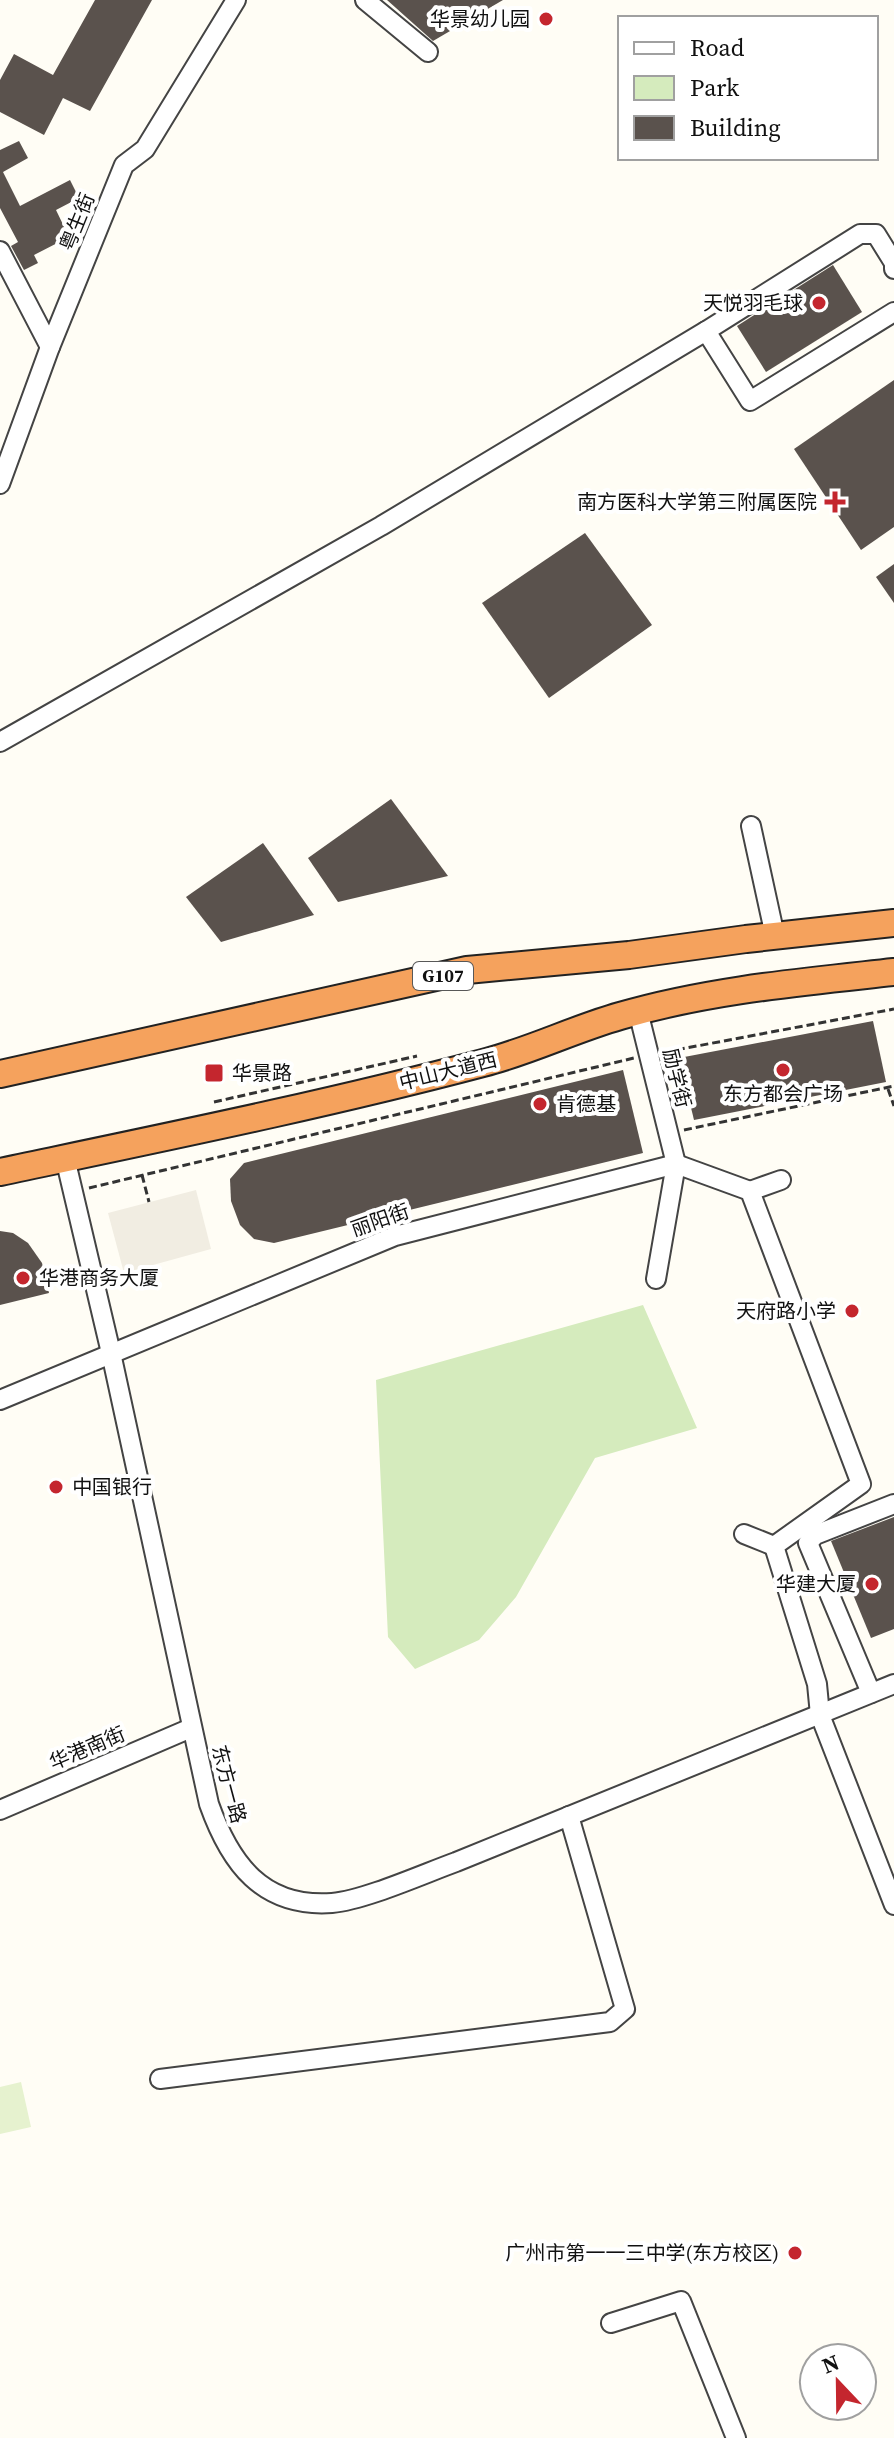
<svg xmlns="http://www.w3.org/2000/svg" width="894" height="2438" viewBox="0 0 894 2438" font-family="'Source Serif 4','Noto Sans SC',serif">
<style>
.green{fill:#d5ebbd}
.pitch{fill:#e6f2cf}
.plaza{fill:#f1ede2}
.building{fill:#5a524d}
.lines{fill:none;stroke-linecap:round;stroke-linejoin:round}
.minor-casing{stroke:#444;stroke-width:22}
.highway-casing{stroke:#222;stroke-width:30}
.path{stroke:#333;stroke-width:3;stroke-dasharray:8 4;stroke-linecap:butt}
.minor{stroke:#fff;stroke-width:18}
.highway{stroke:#f5a25d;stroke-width:26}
.poi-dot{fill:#c4262e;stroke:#fff;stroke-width:3}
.labels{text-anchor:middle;stroke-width:8;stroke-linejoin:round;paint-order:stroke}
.shield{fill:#fff;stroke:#585858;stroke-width:2}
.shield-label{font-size:18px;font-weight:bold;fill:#111}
.poi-label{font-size:20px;fill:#111;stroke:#fff;text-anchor:end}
.street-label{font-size:20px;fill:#111;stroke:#fff}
</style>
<rect width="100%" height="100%" fill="#fffdf5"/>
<!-- green -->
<polygon class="green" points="643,1305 697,1428 595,1458 516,1597 479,1640 415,1669 388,1637 376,1380"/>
<!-- pitch -->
<polygon class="pitch" points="21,2082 31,2127 0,2134 0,2087"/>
<!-- plaza -->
<polygon class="plaza" points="196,1190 211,1249 124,1273 108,1213"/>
<!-- building -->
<g class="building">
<polygon points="95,0 152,0 90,111 63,98 44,135 0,112 0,80 14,54 53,75"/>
<polygon points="387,0 503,0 433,41"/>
<polygon points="19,141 28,158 3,172 20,206 70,180 79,198 56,210 69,237 34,255 38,263 24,270 11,246 18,242 0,208 0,150"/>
<polygon points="833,265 862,312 766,372 737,326"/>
<polygon points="894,380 894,527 861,550 794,449"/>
<polygon points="585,533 652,625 549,698 482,603"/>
<polygon points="894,564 894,603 876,577"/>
<polygon points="391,799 448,876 338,902 308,858"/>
<polygon points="263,843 314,915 221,942 186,897"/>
<polygon points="873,1021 886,1082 694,1120 679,1058"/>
<polygon points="623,1070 643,1153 274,1243 254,1239 240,1225 231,1201 230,1179 244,1163"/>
<polygon points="0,1231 13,1233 28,1243 42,1263 49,1293 0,1305"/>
<polygon points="894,1517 894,1629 871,1638 831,1541"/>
</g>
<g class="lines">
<!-- minor casing -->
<g class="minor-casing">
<g id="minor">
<polyline points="365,0 428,52"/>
<polyline points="0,251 50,347"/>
<polyline points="706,331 860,234 876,234 894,263 894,269"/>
<polyline points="0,484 50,347 124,165 145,149 236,0"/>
<polyline points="0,742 381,526 706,331 750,401 894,312"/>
<polyline points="751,826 775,936"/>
<polyline points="638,1011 676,1164 656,1279"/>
<path d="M65 1158 111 1353 209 1804C230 1863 262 1908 332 1903 365 1900 423 1874 456 1862L894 1684"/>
<polyline points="676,1164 750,1191 861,1484 774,1546 817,1684 820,1715 894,1905"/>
<polyline points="750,1191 781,1180"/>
<polyline points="0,1400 395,1236 676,1164"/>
<polyline points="744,1534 774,1546"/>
<polyline points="871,1693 808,1543 815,1535 894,1504"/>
<polyline points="0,1810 191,1728"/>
<polyline points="160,2079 610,2022 625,2009 569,1816"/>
<polyline points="611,2323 681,2301 736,2438"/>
</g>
</g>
<!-- highway casing -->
<g class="highway-casing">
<g id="highway">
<polyline points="0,1074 467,970 629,955 746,939 894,923"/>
<path d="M0 1172C161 1138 324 1105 483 1063 530 1051 574 1029 620 1016 709 990 803 982 894 972"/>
</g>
</g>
<!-- path -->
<g class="path">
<polyline points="665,1052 894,1009"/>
<polyline points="888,1089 894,1106"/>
<polyline points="214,1102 417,1056"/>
<polyline points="684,1130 894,1086"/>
<polyline points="142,1175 149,1202"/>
<polyline points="89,1188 634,1058"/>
</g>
<!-- minor -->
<use href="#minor" class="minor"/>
<!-- highway -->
<use href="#highway" class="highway"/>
</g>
<!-- markers -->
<g class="poi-dot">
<circle cx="546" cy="19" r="8"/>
<circle cx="819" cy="303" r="8"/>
<path d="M831 490h8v8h8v8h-8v8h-8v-8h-8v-8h8z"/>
<circle cx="783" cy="1070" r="8"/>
<rect x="204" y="1063" width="20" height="20" rx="4"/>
<circle cx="540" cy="1104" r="8"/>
<circle cx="23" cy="1278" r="8"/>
<circle cx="852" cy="1311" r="8"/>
<circle cx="56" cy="1487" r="8"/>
<circle cx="872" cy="1584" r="8"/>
<circle cx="795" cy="2253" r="8"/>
</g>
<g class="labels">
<!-- shield labels -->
<rect class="shield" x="413" y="962" width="60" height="28" rx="6"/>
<g class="shield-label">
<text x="443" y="982">G107</text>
</g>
<!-- poi labels -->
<g class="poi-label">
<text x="530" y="26">华景幼儿园</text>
<text x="803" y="310">天悦羽毛球</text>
<text x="817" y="509">南方医科大学第三附属医院</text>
<text x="232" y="1080" text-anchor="start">华景路</text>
<text x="783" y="1101" text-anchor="middle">东方都会广场</text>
<text x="556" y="1111" text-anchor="start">肯德基</text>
<text x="39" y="1285" text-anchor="start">华港商务大厦</text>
<text x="836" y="1318">天府路小学</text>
<text x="72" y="1494" text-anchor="start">中国银行</text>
<text x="856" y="1591">华建大厦</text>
<text x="779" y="2260">广州市第一一三中学(东方校区)</text>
</g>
<!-- street labels -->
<g class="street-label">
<text transform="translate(77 222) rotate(-68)" y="7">粤生街</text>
<text transform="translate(448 1071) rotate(-14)" y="7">中山大道西</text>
<text transform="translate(677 1078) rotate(76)" y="7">励学街</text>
<text transform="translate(380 1220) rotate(-19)" y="7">丽阳街</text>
<text transform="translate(87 1748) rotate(-23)" y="7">华港南街</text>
<text transform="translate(229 1784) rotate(75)" y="7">东方一路</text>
</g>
</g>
<!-- legend -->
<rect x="618" y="16" width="260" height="144" fill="#ffffff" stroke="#a0a0a0" stroke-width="2"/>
<rect x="634" y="42" width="40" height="12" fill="#ffffff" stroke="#a0a0a0" stroke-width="2"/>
<text x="690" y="56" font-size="24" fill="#111111">Road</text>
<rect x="634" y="76" width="40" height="24" fill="#d5ebbd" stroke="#a0a0a0" stroke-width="2"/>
<text x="690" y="96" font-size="24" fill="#111111">Park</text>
<rect x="634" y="116" width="40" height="24" fill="#5a524d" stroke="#a0a0a0" stroke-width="2"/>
<text x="690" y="136" font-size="24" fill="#111111">Building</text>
<!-- north arrow -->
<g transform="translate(838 2382) rotate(338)"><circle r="38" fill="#ffffff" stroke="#a0a0a0" stroke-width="2"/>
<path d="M0-6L14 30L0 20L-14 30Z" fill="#c4262e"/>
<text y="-12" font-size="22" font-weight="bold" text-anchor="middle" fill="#111111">N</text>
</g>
</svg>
